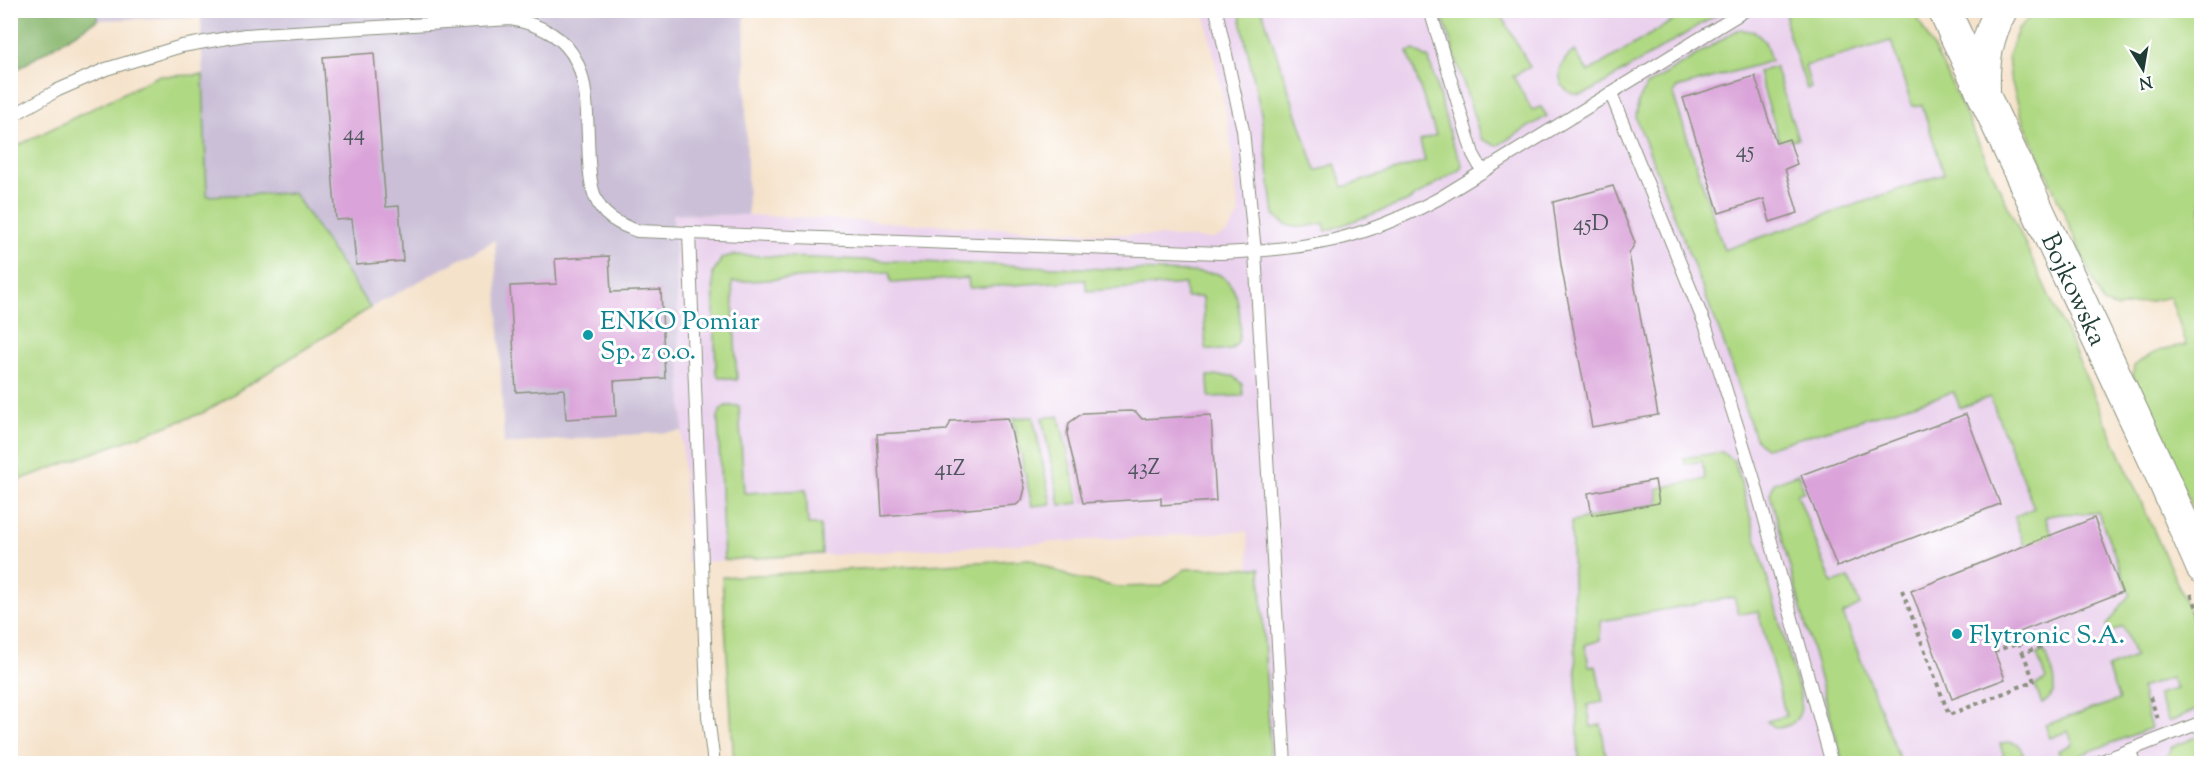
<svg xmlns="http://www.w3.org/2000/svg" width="2212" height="774" viewBox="0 0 2212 774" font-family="'Sorts Mill Goudy',serif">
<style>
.built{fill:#ead1ed}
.industrial{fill:#cabfd7}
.green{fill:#b0d984;stroke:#688b5c;stroke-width:1.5}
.forest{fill:#8cb972;stroke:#567b53;stroke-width:1.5}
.building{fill:#daa3d9}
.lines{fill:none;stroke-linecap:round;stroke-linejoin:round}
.service-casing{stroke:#8a907f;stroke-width:14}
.tertiary-casing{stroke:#8a907f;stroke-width:34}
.path{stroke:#8a907f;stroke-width:4;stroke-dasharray:4.5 4.5;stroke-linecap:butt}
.service{stroke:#fff;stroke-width:12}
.tertiary{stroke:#fff;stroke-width:32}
.culture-dot{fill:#0f9aa8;stroke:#fff;stroke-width:2}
.labels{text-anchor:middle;stroke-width:6;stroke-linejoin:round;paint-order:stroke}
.number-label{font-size:22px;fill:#4e565d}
.street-label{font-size:26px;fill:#1f3d34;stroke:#fff}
.culture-label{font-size:26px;fill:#0d838f;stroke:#fff;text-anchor:start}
</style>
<rect width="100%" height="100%" fill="#fff"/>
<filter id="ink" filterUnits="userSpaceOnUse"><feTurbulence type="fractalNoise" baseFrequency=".0167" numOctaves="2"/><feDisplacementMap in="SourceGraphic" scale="12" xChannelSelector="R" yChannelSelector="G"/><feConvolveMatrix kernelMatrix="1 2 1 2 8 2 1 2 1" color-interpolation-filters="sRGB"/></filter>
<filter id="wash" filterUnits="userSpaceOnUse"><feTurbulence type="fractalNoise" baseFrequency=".008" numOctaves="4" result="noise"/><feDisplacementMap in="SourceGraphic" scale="24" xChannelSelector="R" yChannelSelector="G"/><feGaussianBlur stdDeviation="1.35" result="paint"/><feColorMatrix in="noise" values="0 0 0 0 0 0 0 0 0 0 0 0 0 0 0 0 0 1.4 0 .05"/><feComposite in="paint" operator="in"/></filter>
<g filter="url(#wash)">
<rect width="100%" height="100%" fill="#f5e2ca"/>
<!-- built -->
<polygon class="built" points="1204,11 1909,11 2201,709 2201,763 1264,763 1247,531 687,563 673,214 748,215 1214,239 1227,233 1239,214 1227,116"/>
<!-- industrial -->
<polygon class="industrial" points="97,11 744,11 748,215 673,214 683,431 504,444 495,240 370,308 294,193 207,196 201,17 97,20"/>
<!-- green -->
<g class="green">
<path d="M1239 11H1262L1316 171 1335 164 1343 187 1425 161 1420 141 1436 135 1408 52 1414 50 1429 59 1452 142 1462 164 1461 169 1406 202 1326 231 1324 223C1303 228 1288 232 1274 214L1261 113Z"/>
<polygon points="1441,11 1499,11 1530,67 1513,76 1532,110 1541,107 1547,116 1497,146 1481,139"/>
<path d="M1689 11H1723L1589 92C1560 104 1548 67 1575 51L1588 72Z"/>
<path d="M1787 11H1914L1947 74 2068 337 2201 637V707L2169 722 2157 694 2177 689 2171 678 2141 688C2145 702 2146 714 2151 728L2062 762 2058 751 2073 744 2068 731 2050 738 2045 725 2119 700 2107 668 2135 657 2123 626 2110 633 2107 625 2130 594 2098 512C2079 516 2066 510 2045 517L2053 536 2025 547 2014 517 2034 508 1990 397 1960 408 1954 392 1769 447 1765 448 1755 438 1722 338 1636 118 1638 103 1646 86 1737 30 1754 31 1765 42 1771 61 1677 88 1673 94 1724 250 1944 174 1922 105 1912 106 1891 41 1805 66 1811 88 1807 89 1786 26Z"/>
<path d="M2036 11H2201V527L2133 376 2134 366C2152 352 2165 347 2187 345L2170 297 2118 308 2103 303 2022 117 2010 77 2008 55 2018 30Z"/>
<polygon points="1775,67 1798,139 1780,142 1758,72"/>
<polygon points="203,75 207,196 294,193 370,308 205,412 11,483 11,149 158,76"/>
<path d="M733 255 1215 273C1241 282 1242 320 1238 343L1231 350H1206L1203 297H1186L1185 284 1087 291 1085 280 969 288 968 278 891 283 889 272 732 282 737 380 719 377 716 372 713 273 722 258Z"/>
<polygon points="1208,376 1233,376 1242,384 1243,396 1209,397"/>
<polygon points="726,406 739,406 744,493 806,490 808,525 820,525 822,554 724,560 718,418 721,409"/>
<polygon points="1059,416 1079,503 1060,505 1042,418"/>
<polygon points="1033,417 1051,504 1032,506 1013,418"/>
<path d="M1722 452 1735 462 1800 695C1804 714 1796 727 1776 728L1767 721 1786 716 1758 611 1739 614 1734 597 1601 621 1600 640 1585 645 1589 666H1596L1603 702 1587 705 1591 727 1601 725 1607 762 1579 763 1571 522 1659 503 1658 488 1705 479 1702 461 1685 464 1684 458Z"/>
<polygon points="1798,474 1804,491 1797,494 1832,583 1849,578 1860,605 1843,614 1901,763 1843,763 1770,494 1774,483"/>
<polygon points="1030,559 1070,577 1117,587 1161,586 1186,569 1260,568 1271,763 734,763 722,577"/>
<path d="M2044 651C2053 671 2064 690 2042 704L2035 685 2046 680 2037 654Z"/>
<polygon points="2201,735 2201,763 2162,763 2172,747"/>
<polygon points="2009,742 2019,745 2027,763 1996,763 2005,759 2000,744"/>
</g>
<!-- forest -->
<polygon class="forest" points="11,10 97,11 97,20 11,73"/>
<g id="blocks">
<!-- building -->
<g class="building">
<polygon points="374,53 386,207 399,206 403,261 356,265 352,219 336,220 323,57"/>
<polygon points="1755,76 1776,143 1789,139 1797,164 1785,169 1798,213 1770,222 1764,199 1719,213 1683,98"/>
<polygon points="1613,186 1635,243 1629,254 1658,415 1592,427 1561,265 1553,202"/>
<polygon points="609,256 611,292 661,290 665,378 614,381 616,416 566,419 564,389 516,392 510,286 557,284 555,259"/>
<polygon points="1130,411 1136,412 1142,419 1211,415 1216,501 1161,505 1161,498 1083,503 1067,434 1069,423 1083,413"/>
<polygon points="1966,414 2000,504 1837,567 1801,475"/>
<polygon points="1008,418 1025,488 1022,500 1016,505 882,516 877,434 947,430 951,421"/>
<polygon points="1655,480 1659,503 1592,515 1588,493"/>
<polygon points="2094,518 2122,592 1991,643 2005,679 1952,699 1911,591"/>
</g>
</g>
</g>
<g filter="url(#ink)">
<use href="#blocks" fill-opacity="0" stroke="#8a907f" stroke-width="1.5"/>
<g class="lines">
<!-- service casing -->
<g class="service-casing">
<g id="service">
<polyline points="1216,10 1243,130 1255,252 1285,764"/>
<polyline points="1430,10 1473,154 1483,172"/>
<polyline points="1611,94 1706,327 1753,476 1832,764"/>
<path d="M10 117 58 90 106 69 182 46 245 35 511 19C595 35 585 92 589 161 590 180 592 199 605 213 614 222 625 226 637 231L1220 253C1310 249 1358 241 1438 199L1746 10"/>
<polyline points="689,233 708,717 714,764"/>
<polyline points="2129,750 2135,764"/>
<polyline points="2094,764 2202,722"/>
</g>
</g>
<!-- tertiary casing -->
<g class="tertiary-casing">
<g id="tertiary">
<path id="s1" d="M1944 10 2158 467 2202 567"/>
<path d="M1984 89C1983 60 1987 37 2001 10"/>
</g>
</g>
<!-- path -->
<g class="path">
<polyline points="1902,590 1949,715 2034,681 2023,653 2052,643"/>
<polyline points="2191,594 2202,619"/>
<polyline points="1994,652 2019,642 2023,653"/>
<polyline points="2150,697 2158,719"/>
</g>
<!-- service -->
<use href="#service" class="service"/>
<!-- tertiary -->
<use href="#tertiary" class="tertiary"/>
</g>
</g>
<!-- markers -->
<g class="culture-dot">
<circle cx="588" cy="335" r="6"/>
<circle cx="1957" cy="634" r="6"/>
</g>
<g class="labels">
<!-- number labels -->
<g class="number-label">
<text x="354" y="140">44</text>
<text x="1745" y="157">45</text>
<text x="1591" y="230">45D</text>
<text x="1144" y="474">43Z</text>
<text x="950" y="475">41Z</text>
</g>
<!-- street labels -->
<g class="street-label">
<text dy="9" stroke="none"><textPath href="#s1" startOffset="308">Bojkowska</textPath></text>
</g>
<!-- culture labels -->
<g class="culture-label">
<text x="600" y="329">ENKO Pomiar<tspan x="600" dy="30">Sp. z o.o.</tspan></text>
<text x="1969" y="643">Flytronic S.A.</text>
</g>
</g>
<!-- margin -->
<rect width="2212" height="774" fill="none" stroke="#fff" stroke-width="36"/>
<!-- north arrow -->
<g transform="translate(2143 69) rotate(169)" stroke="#ffffff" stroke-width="4.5" paint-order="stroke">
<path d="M0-4.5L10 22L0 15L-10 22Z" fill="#1f3d34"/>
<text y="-9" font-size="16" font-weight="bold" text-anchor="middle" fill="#1f3d34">N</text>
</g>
</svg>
